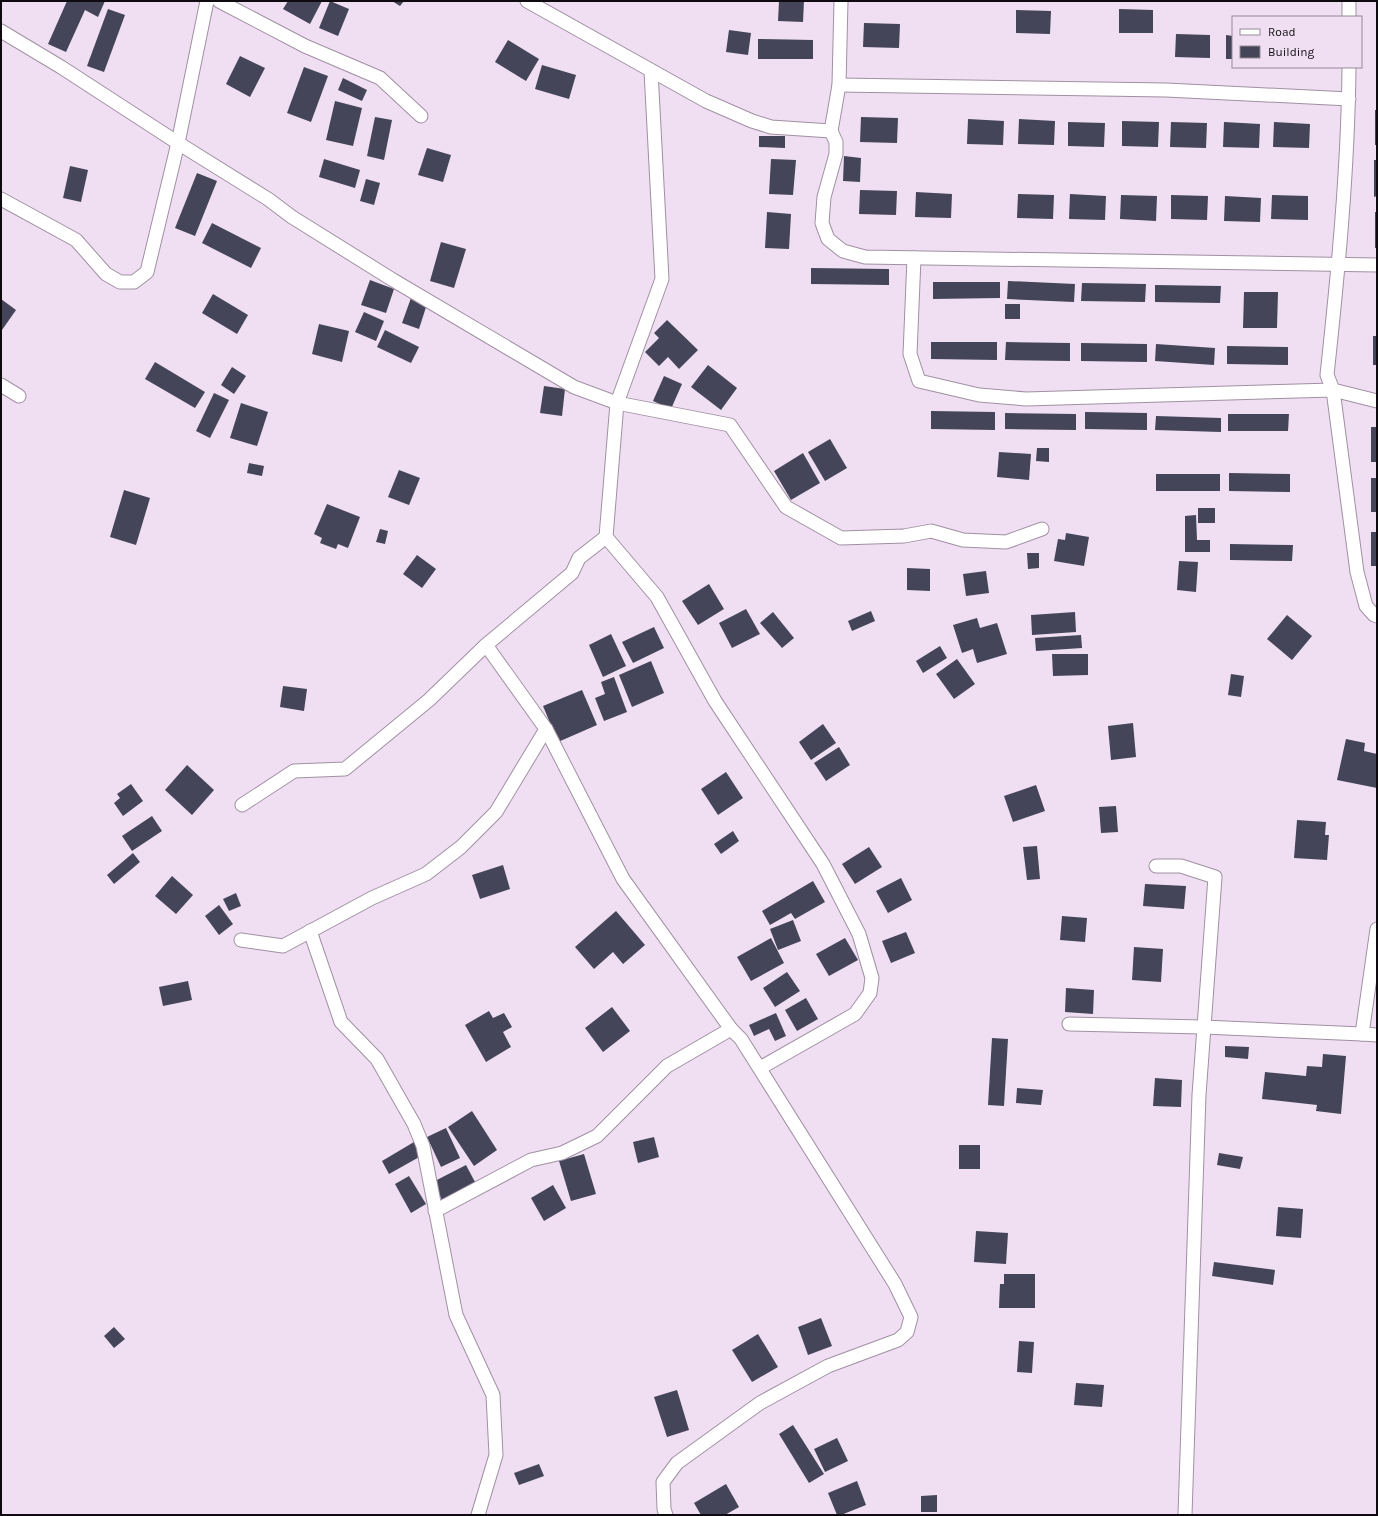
<svg xmlns="http://www.w3.org/2000/svg" width="1378" height="1516" viewBox="0 0 1378 1516" font-family="Karla,sans-serif">
<style>
.building{fill:#444558}
.lines{fill:none;stroke-linecap:round;stroke-linejoin:round}
.street-casing{stroke:#a090a2;stroke-width:15}
.street{stroke:#fff;stroke-width:13}
</style>
<rect width="100%" height="100%" fill="#f0dff3"/>
<!-- building -->
<g class="building">
<polygon points="67,1 105,1 98,17 85,10 66,52 48,44"/>
<polygon points="288,1 322,1 310,24 283,9"/>
<polygon points="330,1 349,9 338,36 319,28"/>
<polygon points="392,1 404,1 400,6"/>
<polygon points="779,1 804,1 803,22 778,21"/>
<polygon points="108,9 125,15 104,72 87,66"/>
<polygon points="1119,9 1153,10 1153,33 1119,33"/>
<polygon points="1016,10 1051,11 1050,34 1016,33"/>
<polygon points="864,23 900,24 899,48 863,47"/>
<polygon points="729,30 751,33 748,55 726,52"/>
<polygon points="1176,34 1210,35 1210,58 1175,57"/>
<polygon points="1226,35 1233,36 1233,59 1226,59"/>
<polygon points="758,39 813,40 813,59 758,59"/>
<polygon points="508,40 539,59 526,81 495,62"/>
<polygon points="240,56 265,68 250,97 226,84"/>
<polygon points="542,65 576,75 569,99 535,89"/>
<polygon points="304,67 328,76 311,122 287,113"/>
<polygon points="343,78 367,90 362,101 338,90"/>
<polygon points="335,101 362,108 353,146 326,140"/>
<rect x="1375" y="110" width="2" height="35"/>
<polygon points="375,117 392,120 384,160 367,156"/>
<polygon points="861,117 898,118 897,143 860,142"/>
<polygon points="968,119 1004,121 1003,145 967,144"/>
<polygon points="1019,119 1055,121 1054,145 1018,144"/>
<polygon points="1122,121 1159,122 1158,147 1122,146"/>
<polygon points="1068,122 1105,123 1104,147 1068,146"/>
<polygon points="1171,122 1207,123 1206,148 1170,147"/>
<polygon points="1224,122 1260,124 1259,148 1223,147"/>
<polygon points="1274,122 1310,124 1309,148 1273,147"/>
<polygon points="759,136 785,136 785,148 759,147"/>
<polygon points="427,148 451,155 443,182 418,175"/>
<polygon points="844,156 861,158 860,182 843,181"/>
<polygon points="324,159 360,170 355,188 319,177"/>
<polygon points="771,159 796,160 793,195 769,194"/>
<polygon points="1374,160 1377,160 1377,196 1374,197"/>
<polygon points="70,166 88,170 81,202 63,198"/>
<polygon points="197,173 217,181 195,236 175,228"/>
<polygon points="366,179 380,183 374,205 360,201"/>
<polygon points="860,190 897,191 896,215 859,214"/>
<polygon points="916,192 952,194 951,218 915,217"/>
<polygon points="1018,194 1054,195 1053,219 1017,218"/>
<polygon points="1070,194 1106,196 1105,220 1069,219"/>
<polygon points="1121,195 1157,196 1156,221 1120,219"/>
<polygon points="1171,195 1208,196 1207,220 1171,219"/>
<polygon points="1272,195 1308,196 1308,220 1271,219"/>
<polygon points="1225,196 1261,198 1260,222 1224,221"/>
<polygon points="767,212 791,214 789,249 765,248"/>
<rect x="1375" y="212" width="2" height="36"/>
<polygon points="212,223 261,248 251,268 202,243"/>
<polygon points="441,242 466,249 454,288 430,281"/>
<polygon points="811,268 889,269 889,285 811,284"/>
<polygon points="370,280 394,289 386,313 361,305"/>
<polygon points="1008,281 1075,284 1074,302 1007,299"/>
<polygon points="933,282 1000,282 1000,298 933,299"/>
<polygon points="1082,283 1146,284 1145,302 1081,301"/>
<polygon points="1155,285 1221,286 1220,303 1155,302"/>
<polygon points="1244,292 1278,292 1277,328 1243,328"/>
<polygon points="213,294 248,315 237,334 202,313"/>
<polygon points="411,298 427,304 419,329 402,323"/>
<polygon points="1,299 16,310 2,330 1,329"/>
<rect x="1005" y="304" width="15" height="15"/>
<polygon points="364,312 384,321 376,341 355,332"/>
<polygon points="667,320 698,350 679,369 668,357 659,366 645,352 659,338 654,333"/>
<polygon points="319,324 349,331 342,362 312,354"/>
<polygon points="385,330 419,347 411,363 377,347"/>
<rect x="1373" y="336" width="4" height="29"/>
<polygon points="931,342 997,342 997,360 931,359"/>
<polygon points="1006,342 1070,343 1070,361 1005,360"/>
<polygon points="1081,343 1147,344 1147,362 1081,361"/>
<polygon points="1156,344 1215,348 1214,365 1155,361"/>
<polygon points="1227,346 1288,347 1288,365 1227,364"/>
<polygon points="155,362 205,392 195,408 145,379"/>
<polygon points="708,365 737,388 721,410 691,387"/>
<polygon points="232,367 246,376 234,394 221,385"/>
<polygon points="664,376 682,384 671,409 653,401"/>
<polygon points="544,386 565,389 562,416 540,413"/>
<polygon points="214,393 229,400 210,438 196,431"/>
<polygon points="241,403 268,412 257,446 230,438"/>
<polygon points="931,411 995,412 995,430 931,429"/>
<polygon points="1085,412 1147,413 1147,430 1085,429"/>
<polygon points="1005,413 1076,414 1076,430 1005,429"/>
<polygon points="1228,414 1289,414 1288,431 1228,431"/>
<polygon points="1156,416 1221,418 1221,432 1155,430"/>
<rect x="1371" y="427" width="6" height="35"/>
<polygon points="830,439 847,468 825,481 808,452"/>
<polygon points="1037,448 1049,448 1049,462 1036,461"/>
<polygon points="999,452 1031,454 1029,480 997,477"/>
<polygon points="803,453 820,483 791,500 774,471"/>
<polygon points="249,463 264,466 262,476 247,473"/>
<polygon points="399,470 420,478 409,505 388,497"/>
<polygon points="1229,473 1290,474 1290,492 1229,491"/>
<rect x="1156" y="474" width="64" height="17"/>
<rect x="1371" y="478" width="6" height="34"/>
<polygon points="124,490 150,498 136,545 110,537"/>
<polygon points="327,504 360,517 348,548 338,544 336,549 320,543 322,538 314,534"/>
<rect x="1198" y="508" width="17" height="15"/>
<polygon points="1196,515 1197,540 1210,540 1210,552 1185,552 1185,516"/>
<polygon points="380,529 388,531 385,544 376,542"/>
<rect x="1371" y="532" width="6" height="34"/>
<polygon points="1066,533 1089,537 1084,566 1054,561 1058,539 1065,540"/>
<polygon points="1230,544 1293,545 1292,561 1230,560"/>
<polygon points="1027,553 1039,553 1039,568 1028,569"/>
<polygon points="417,555 436,569 422,588 403,574"/>
<polygon points="1179,561 1198,562 1196,592 1177,590"/>
<polygon points="907,568 930,569 930,591 907,590"/>
<polygon points="986,571 989,593 966,596 963,574"/>
<polygon points="709,584 724,609 698,625 682,601"/>
<polygon points="746,609 760,634 732,648 719,623"/>
<polygon points="871,611 875,621 852,631 848,621"/>
<polygon points="773,612 794,638 782,648 760,623"/>
<polygon points="1075,612 1076,632 1032,635 1031,615"/>
<polygon points="1287,615 1312,636 1292,660 1267,639"/>
<polygon points="977,618 980,628 997,623 1007,654 977,663 973,649 962,653 953,625"/>
<polygon points="654,627 664,648 633,663 622,642"/>
<polygon points="611,634 626,666 603,677 589,645"/>
<polygon points="1081,635 1082,648 1036,651 1035,638"/>
<polygon points="940,646 947,658 923,673 916,661"/>
<polygon points="1052,654 1088,654 1088,675 1053,676"/>
<polygon points="957,659 975,684 954,699 936,674"/>
<polygon points="651,661 664,693 632,707 619,675"/>
<polygon points="1231,674 1244,676 1241,697 1228,695"/>
<polygon points="614,677 627,712 604,721 595,698 605,694 601,682"/>
<polygon points="283,686 307,689 304,711 280,707"/>
<polygon points="582,690 597,725 558,742 543,706"/>
<polygon points="1133,723 1136,757 1111,760 1108,726"/>
<polygon points="823,724 836,743 811,760 799,742"/>
<polygon points="1346,739 1365,743 1364,751 1377,754 1377,788 1337,780"/>
<polygon points="839,747 850,765 826,781 814,763"/>
<polygon points="187,765 214,790 192,815 165,790"/>
<polygon points="726,772 743,798 718,815 701,789"/>
<polygon points="131,784 143,801 123,816 114,803 120,798 117,794"/>
<polygon points="1036,785 1045,811 1013,822 1004,796"/>
<polygon points="1116,806 1118,832 1101,833 1099,807"/>
<polygon points="152,816 162,831 132,851 122,836"/>
<polygon points="1297,820 1326,822 1325,835 1329,835 1327,860 1294,858"/>
<polygon points="733,831 739,841 721,854 714,844"/>
<polygon points="1037,846 1040,879 1027,880 1023,847"/>
<polygon points="869,847 882,867 855,884 842,864"/>
<polygon points="133,853 140,862 114,884 107,875"/>
<polygon points="503,865 510,889 480,899 472,875"/>
<polygon points="172,876 193,895 176,914 155,896"/>
<polygon points="901,878 912,900 888,913 876,891"/>
<polygon points="813,881 825,902 795,919 791,913 770,925 762,911"/>
<polygon points="1145,884 1186,886 1184,909 1143,906"/>
<polygon points="236,893 241,906 229,911 223,899"/>
<polygon points="219,905 233,924 219,935 205,916"/>
<polygon points="616,911 645,945 623,964 613,952 594,969 575,947"/>
<polygon points="1062,916 1087,918 1085,942 1060,940"/>
<polygon points="793,920 801,941 778,950 770,929"/>
<polygon points="906,932 915,953 891,963 882,941"/>
<polygon points="771,938 784,963 751,981 737,957"/>
<polygon points="845,938 858,960 829,976 816,954"/>
<polygon points="1134,947 1163,949 1161,982 1132,980"/>
<polygon points="787,972 800,991 775,1007 763,988"/>
<polygon points="188,981 192,1000 163,1006 159,987"/>
<polygon points="1066,988 1094,990 1093,1014 1065,1012"/>
<polygon points="806,998 818,1019 797,1031 785,1010"/>
<polygon points="612,1007 630,1031 603,1052 585,1028"/>
<polygon points="489,1011 493,1018 504,1013 512,1027 503,1032 511,1047 486,1062 465,1025"/>
<polygon points="776,1013 786,1036 775,1041 769,1029 754,1036 749,1025"/>
<polygon points="992,1038 1008,1039 1004,1106 988,1105"/>
<polygon points="1225,1046 1249,1047 1248,1059 1225,1057"/>
<polygon points="1323,1054 1346,1056 1341,1114 1316,1111 1317,1105 1262,1099 1265,1072 1306,1076 1307,1066 1322,1067"/>
<polygon points="1155,1078 1182,1080 1181,1107 1153,1106"/>
<polygon points="1017,1088 1043,1090 1041,1105 1016,1103"/>
<polygon points="472,1111 497,1150 474,1166 448,1127"/>
<polygon points="446,1128 460,1158 441,1167 427,1137"/>
<polygon points="654,1137 659,1157 638,1163 633,1142"/>
<polygon points="414,1142 421,1156 389,1174 382,1161"/>
<rect x="959" y="1145" width="21" height="24"/>
<polygon points="1219,1153 1243,1157 1240,1169 1217,1165"/>
<polygon points="584,1154 596,1194 571,1201 559,1161"/>
<polygon points="466,1165 475,1182 442,1200 433,1182"/>
<polygon points="409,1176 426,1204 411,1213 395,1184"/>
<polygon points="553,1185 566,1208 544,1221 531,1198"/>
<polygon points="1278,1207 1303,1209 1301,1238 1276,1236"/>
<polygon points="976,1231 1008,1233 1006,1264 974,1262"/>
<polygon points="1214,1262 1275,1270 1273,1285 1212,1276"/>
<polygon points="1004,1274 1035,1274 1035,1308 999,1308 1000,1284 1004,1284"/>
<polygon points="821,1318 832,1346 808,1355 798,1327"/>
<polygon points="114,1327 125,1339 114,1348 104,1336"/>
<polygon points="758,1334 778,1367 752,1382 732,1350"/>
<polygon points="1019,1341 1034,1342 1032,1373 1017,1372"/>
<polygon points="1076,1383 1104,1385 1102,1407 1074,1405"/>
<polygon points="677,1390 689,1430 667,1437 654,1397"/>
<polygon points="793,1425 824,1474 809,1483 779,1434"/>
<polygon points="837,1438 848,1461 825,1472 814,1449"/>
<polygon points="539,1464 544,1476 519,1485 514,1473"/>
<polygon points="857,1481 866,1505 841,1515 837,1515 828,1493"/>
<polygon points="726,1484 739,1507 725,1515 701,1515 694,1503"/>
<polygon points="937,1495 937,1512 921,1512 921,1496"/>
</g>
<g class="lines">
<!-- street casing -->
<g class="street-casing">
<g id="street">
<polyline points="219,1 305,46 380,78 421,116"/>
<polyline points="527,1 706,101 752,121 771,127 831,131 836,142 836,154 824,197 822,223 828,239 843,251 865,257 1377,265"/>
<polyline points="1349,17 1349,1"/>
<polyline points="1,31 61,67 178,143 268,199 292,217 393,280 574,387 617,403 730,425 786,507 841,538 904,536 931,531 963,540 1006,542 1042,529"/>
<path d="M1349 67C1348 170 1338 273 1327 375L1333 390 1377 401"/>
<polyline points="651,71 662,279 617,403 606,537 657,597 715,701 823,864 859,934 872,978 870,993 855,1014 760,1068"/>
<polyline points="839,85 1166,90 1349,99"/>
<polyline points="831,131 839,85 841,1"/>
<polyline points="1,199 76,240 106,274 120,282 134,282 147,272 178,143 207,1"/>
<polyline points="914,258 910,354 919,381 979,395 1026,399 1333,390 1357,572 1366,606 1374,615 1377,616"/>
<polyline points="1,385 19,396"/>
<polyline points="486,645 546,729 623,879 731,1029 741,1039 895,1284 911,1317 907,1332 898,1340 828,1366 760,1403 677,1463 663,1482 664,1509 666,1515"/>
<polyline points="242,805 294,771 345,769 429,700 486,645 572,573 579,558 606,537"/>
<polyline points="1156,866 1181,866 1215,877 1199,1095 1185,1515"/>
<polyline points="1377,929 1362,1034 1377,1035"/>
<polyline points="310,931 341,1022 377,1059 414,1124 423,1146 456,1315 493,1395 496,1455 478,1515"/>
<polyline points="241,940 283,946 372,898 426,874 461,847 496,812 546,729"/>
<polyline points="1069,1024 1203,1027 1362,1034"/>
<polyline points="435,1211 531,1160 562,1153 597,1136 667,1066 731,1029"/>
</g>
</g>
<!-- street -->
<use href="#street" class="street"/>
</g>
<!-- border -->
<rect width="1378" height="1516" fill="none" stroke="#0f0a10" stroke-width="4"/>
<!-- legend -->
<rect x="1232" y="16" width="130" height="52" fill="#f0dff3" stroke="#968a98"/>
<rect x="1240" y="29" width="20" height="6" fill="#ffffff" stroke="#968a98"/>
<text x="1268" y="36" font-size="12" fill="#0f0a10">Road</text>
<rect x="1240" y="46" width="20" height="12" fill="#444558" stroke="#968a98"/>
<text x="1268" y="56" font-size="12" fill="#0f0a10">Building</text>
</svg>
